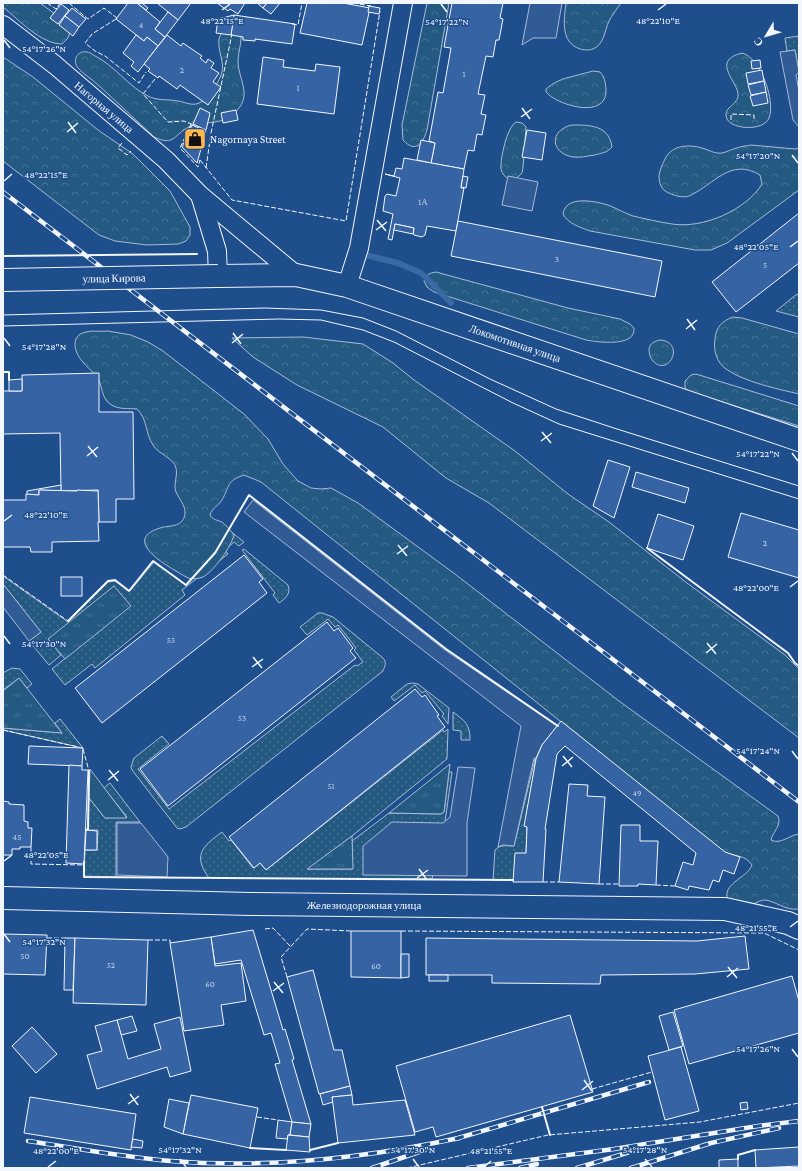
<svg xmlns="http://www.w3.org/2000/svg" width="802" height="1171" viewBox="0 0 802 1171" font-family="'Crimson Pro',serif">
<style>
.grass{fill:url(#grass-dots);stroke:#a8bbd7}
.forest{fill:url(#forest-crowns);stroke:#a8bbd7}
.park{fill:url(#park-tufts);stroke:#a8bbd7}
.pitch{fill:#245a82;stroke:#a8bbd7}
.parking{fill:#305b95;stroke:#a8bbd7}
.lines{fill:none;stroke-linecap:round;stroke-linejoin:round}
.stream{stroke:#3b69a3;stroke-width:6}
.building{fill:#3563a3;stroke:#f2f6ff}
.street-casing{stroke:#f2f6ff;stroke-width:20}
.secondary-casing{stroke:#f2f6ff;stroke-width:24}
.primary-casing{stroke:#f2f6ff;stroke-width:24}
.street{stroke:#1f4e8c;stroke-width:18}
.secondary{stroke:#1f4e8c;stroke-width:22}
.primary{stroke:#1f4e8c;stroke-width:22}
.tram{stroke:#f2f6ff;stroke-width:1}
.rail-casing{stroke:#f2f6ff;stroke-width:4.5}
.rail{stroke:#1f4e8c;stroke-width:3;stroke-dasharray:9;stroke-linecap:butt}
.primary-bridge-casing{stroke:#f2f6ff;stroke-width:24;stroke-linecap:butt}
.primary-bridge{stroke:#1f4e8c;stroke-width:22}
.fence{stroke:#f2f6ff;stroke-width:1;stroke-dasharray:5 2;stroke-linecap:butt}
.wall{stroke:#f2f6ff;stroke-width:2}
.ticks{fill:none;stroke:#f2f6ff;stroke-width:1.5}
.labels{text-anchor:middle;stroke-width:3;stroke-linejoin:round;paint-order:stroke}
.number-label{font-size:9px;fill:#c3d1e8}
.street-label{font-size:11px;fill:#f2f6ff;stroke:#1f4e8c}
.poi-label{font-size:11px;fill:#f2f6ff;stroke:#1f4e8c;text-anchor:start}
.ticks-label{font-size:10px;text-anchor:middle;fill:#f2f6ff;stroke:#1f4e8c;stroke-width:3;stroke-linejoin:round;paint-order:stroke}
</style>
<defs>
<pattern id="grass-dots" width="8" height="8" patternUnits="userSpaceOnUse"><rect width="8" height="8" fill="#245a82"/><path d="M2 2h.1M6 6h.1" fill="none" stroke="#447295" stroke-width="1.8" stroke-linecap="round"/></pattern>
<pattern id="forest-crowns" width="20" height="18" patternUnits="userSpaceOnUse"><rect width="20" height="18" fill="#245a82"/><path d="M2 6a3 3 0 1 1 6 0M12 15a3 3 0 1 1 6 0" fill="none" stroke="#447295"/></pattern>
<pattern id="park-tufts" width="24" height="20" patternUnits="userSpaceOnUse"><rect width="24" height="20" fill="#245a82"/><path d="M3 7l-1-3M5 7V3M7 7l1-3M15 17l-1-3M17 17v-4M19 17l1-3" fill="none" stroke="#447295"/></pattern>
</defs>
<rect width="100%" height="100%" fill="#1f4e8c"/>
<!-- grass -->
<g class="grass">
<polygon points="799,36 799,72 795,50 787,51 785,38"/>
<polygon points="797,294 799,297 799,317 776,311"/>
<polygon points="229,530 244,542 239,546 234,542 225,550 228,554 182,590 185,595 95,668 92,664 65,685 52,669 130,606 48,639 61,655 49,665 29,641 41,632 3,584 3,576 68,622 108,582 115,581 130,591 154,562 186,585 216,553"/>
<path d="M244 549 288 585C291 594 286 598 279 603L273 595 275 593 242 550Z"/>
<path d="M318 613H322L333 617 383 658C387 662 385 666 383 671L186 827 180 829 177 828 132 770 131 767 134 758 162 736 169 744 138 769 169 809 355 665 357 666 363 662 354 650 356 648 338 625 335 627 328 619 307 635 300 627Z"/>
<polygon points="12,668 20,669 32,684 27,688 19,678 3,690 3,673"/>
<polygon points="412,683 418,684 449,708 448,724 442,716 444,714 425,691 422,693 415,685 394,701 391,697 407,684"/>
<path d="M453 712C465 721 470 724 470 740H461V731L453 730Z"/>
<polygon points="60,719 83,748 3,730 3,728 62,733 55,723"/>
<path d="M448 729 447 759 352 836 308 869H352V841L389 813 441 814 444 812 449 772H452L445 822 443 823 432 879 209 878C192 855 203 846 222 832L229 841 231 840 253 868 260 863 266 870 443 730 444 732Z"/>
<path d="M535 759H536L525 826 527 827 526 853 513 880H493L495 850C501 844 507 846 514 846Z"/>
<polygon points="110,783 140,822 116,822 116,877 84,876 85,850 97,850 98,830 88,830 89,798 105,818 127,817 104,788"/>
</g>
<!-- forest -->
<g class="forest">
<path d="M3 3H40L66 22 70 32 68 38 62 44C41 44 19 20 3 7Z"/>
<path d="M427 3H449L427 130C423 143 416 154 403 140L402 125Z"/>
<path d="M566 3H621C617 9 612 15 609 21 605 30 604 43 595 48 590 51 585 50 580 49 560 42 564 20 566 3Z"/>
<path d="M225 28 241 32C242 43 238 52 238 62 239 82 254 97 233 114 230 116 226 119 223 120 212 124 200 122 189 127 174 134 175 147 154 137 136 120 117 102 98 85 92 79 83 74 78 68 72 61 77 50 87 52 89 52 92 54 95 56 114 65 129 87 148 96 157 101 168 99 178 101 184 102 190 105 196 104 207 102 217 85 221 75 226 63 217 51 219 39 220 35 223 31 225 28Z"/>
<path d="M742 53C760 57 776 101 769 118 764 131 733 130 727 119 722 107 737 106 738 96 740 83 709 61 742 53Z"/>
<polygon points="3,57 33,77 98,130 133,154 170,191 190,227 190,235 186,241 178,244 147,245 115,241 99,235 3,161"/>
<path d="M593 71 600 72C605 77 605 82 606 89 608 120 558 106 546 92V89L554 83 563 79Z"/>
<path d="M516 122 522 123 526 127 523 168 522 173 516 179H509C505 177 502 174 501 169 500 159 507 127 516 122Z"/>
<path d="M572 125C590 125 609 125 612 147 607 153 601 153 595 155 587 156 580 158 573 157 550 153 549 130 572 125Z"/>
<path d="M751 145 795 149 799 148V190L727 243 711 250H695L590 231C580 227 568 224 563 214 566 195 594 201 608 205 616 208 624 213 633 216 646 219 659 222 672 224 703 229 746 210 762 184L760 175C730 157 714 185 689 196 683 198 675 196 669 193 661 190 659 183 659 176 660 169 662 165 665 159 672 144 691 144 705 149 710 151 717 154 722 153 727 152 732 149 737 148 741 146 747 146 751 145Z"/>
<path d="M436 272 568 308 620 319 630 324 634 328C634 329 634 333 633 334 628 346 596 342 586 340L434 292 427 287 424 281C426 274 430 273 436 272Z"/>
<path d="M733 317 742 318 799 334V394C778 389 744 382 726 369 717 363 713 350 715 339 716 327 722 321 733 317Z"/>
<path d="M108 331 131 335 148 342 163 351 244 414 268 439 283 464 298 481 311 488 321 489 331 488 358 503 455 574 619 701 778 816C782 826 773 831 771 840 780 845 790 835 799 834V909C785 911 776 901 765 900 760 900 754 904 750 906L730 901 727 897C725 882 747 878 752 865 745 854 734 857 723 852L545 709 261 482 244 475C226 481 230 486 222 500 218 506 212 508 210 515 213 520 217 520 222 522 227 526 230 530 234 535 231 547 214 571 203 577 198 579 193 579 188 578 174 570 118 541 160 528 169 525 179 528 184 518 188 508 180 501 176 492 173 484 178 476 176 468 174 458 158 454 153 445 145 433 148 420 137 409 128 408 118 410 110 404 101 398 103 386 97 377 93 371 86 367 82 361 74 352 70 335 86 332 93 330 101 332 108 331Z"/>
<polygon points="303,337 363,344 393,363 414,380 515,451 568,494 609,522 687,583 785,655 799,669 799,738 489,503 446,478 383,427 297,385 253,357 232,338"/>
<path d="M660 340C686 342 669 378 653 361 650 358 649 353 649 349 650 343 655 341 660 340Z"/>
<polygon points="696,374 799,406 799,426 690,392 685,388 685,381 691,375"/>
</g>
<!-- park -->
<g class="park">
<polygon points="114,586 131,606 65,659 48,639"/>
<polygon points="19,678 62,733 3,728 3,691"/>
<polygon points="450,764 444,812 441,814 389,813"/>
<polygon points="352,836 353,869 307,869"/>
</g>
<!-- pitch -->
<polygon class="pitch" points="90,769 127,818 105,818 89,798"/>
<!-- parking -->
<g class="parking">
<polygon points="530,3 562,3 556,38 533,38 522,45"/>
<polygon points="795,50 799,72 796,75 799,91 799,127 793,120 780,52"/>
<polygon points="508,176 538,182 532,211 502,205"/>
<polygon points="253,500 445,650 557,726 542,745 536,758 534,758 514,846 503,845 498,847 521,726 244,512"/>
<polygon points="3,584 41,632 29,641 3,607"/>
<polygon points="458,767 475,768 467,823 467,876 363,875 363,846 392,822 443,823 450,817"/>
<polygon points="117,823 141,823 168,857 167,877 117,875"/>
</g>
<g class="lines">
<!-- stream -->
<polyline class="stream" points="366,255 398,263 421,273 451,303"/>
</g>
<!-- building -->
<g class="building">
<polygon points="128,3 137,3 160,22 155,29 165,37 158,46 147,37 144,41 116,19"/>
<polygon points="137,3 142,3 148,8 146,10"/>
<polygon points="157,3 191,3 178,20"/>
<polygon points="217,3 245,3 238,14 230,9 228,11"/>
<polygon points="257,3 267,3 263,8"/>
<polygon points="267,3 280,3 271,14 263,8"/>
<polygon points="307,3 343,3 370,8 362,45 300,33"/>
<polygon points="452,3 503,3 500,18 503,19 499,40 496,40 493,57 486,56 478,94 485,95 481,114 486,115 482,135 477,134 474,151 468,150 464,169 431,163 435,143 429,141 438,92 443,93 451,48 444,47"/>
<polygon points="61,4 69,10 58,24 50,18"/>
<polygon points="369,6 380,8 379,14 368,12"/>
<polygon points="72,8 86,19 79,27 65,16"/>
<polygon points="168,12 178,20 165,37 155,29"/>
<polygon points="234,15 295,24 292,44 255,39 255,41 243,40 243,37 231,35"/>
<polygon points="234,15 231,35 216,33 218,19"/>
<polygon points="65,16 79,27 73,36 59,25"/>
<polygon points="136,35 144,41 147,37 158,46 138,72 131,66 134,62 123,53"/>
<polygon points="167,35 181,46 183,43 202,56 200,58 206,63 208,59 214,63 211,68 219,73 213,82 221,87 208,105 180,85 177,89 159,76 158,78 148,71 150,69 144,64"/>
<polygon points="263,57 284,60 283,67 315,71 316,64 340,67 334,114 257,104"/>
<polygon points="760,60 761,68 752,69 751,61"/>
<polygon points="762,70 764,81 748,84 746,73"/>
<polygon points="764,81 766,92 751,95 748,85"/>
<polygon points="766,92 768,103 753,106 750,96"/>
<polygon points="200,108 210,113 206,130 193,124"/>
<polygon points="236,110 238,120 223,123 221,113"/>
<polygon points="192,125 206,131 197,163 182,147"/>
<polygon points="527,130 546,133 542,160 522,157"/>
<polygon points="421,140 435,143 431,163 417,160"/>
<polygon points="404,158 464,169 461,188 464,188 456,231 427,226 425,235 422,237 414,235 413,232 414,228 395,224 392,240 388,239 393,214 383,211 385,196 387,194 396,196 400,178 385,174 394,176 396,168 402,169"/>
<polygon points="463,176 468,177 466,188 461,187"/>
<polygon points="799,213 799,263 736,312 712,282"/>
<polygon points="458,221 662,261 655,297 451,256"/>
<polygon points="395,224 414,228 413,234 394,230"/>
<polygon points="99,373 99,412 133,412 134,499 116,499 116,522 99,522 98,490 61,491 60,433 3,434 3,391 22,391 22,375"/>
<polygon points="22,379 22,391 9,391 9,380"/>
<polygon points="608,460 630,467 614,518 593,506"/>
<polygon points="636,472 689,488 685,503 632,487"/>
<polygon points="61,485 61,491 39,490 39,495 27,495 27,491"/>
<polygon points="39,490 77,491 77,490 97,491 98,490 99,522 98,522 99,541 52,542 52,552 31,552 30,547 3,547 3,500 26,500 26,494 39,495"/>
<polygon points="741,513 799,530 799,578 728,557"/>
<polygon points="658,514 694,526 683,560 647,548"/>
<polygon points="244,555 263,579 259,582 267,593 102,723 75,688"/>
<rect x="61" y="577" width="21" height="19"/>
<polygon points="327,622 334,631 338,628 353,648 350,651 356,658 168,806 140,769"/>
<polygon points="415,689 422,697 425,695 439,715 437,716 445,727 266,870 260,863 254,868 229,837"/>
<polygon points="561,721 725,852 740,857 734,874 723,870 719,882 713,880 709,890 689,886 688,890 675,886 683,862 693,865 696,853 565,746 557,754 545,829 546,829 543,882 513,882 515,853 526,853 527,827 524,826 536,759 542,745"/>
<polygon points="29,746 83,748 82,766 28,764"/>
<polygon points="69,765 82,766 82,770 88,770 84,864 66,863"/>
<polygon points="569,784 588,785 587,796 605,797 599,884 559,882"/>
<polygon points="3,801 9,802 9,804 24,805 24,821 28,822 28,828 32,828 31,847 20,847 20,849 12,849 12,855 3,855"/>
<polygon points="621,825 640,825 640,841 658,841 656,885 638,884 638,886 619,886"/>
<polygon points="86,830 97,831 97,850 85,850"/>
<polygon points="253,930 283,1030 285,1029 294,1059 292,1060 311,1124 292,1122 275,1064 280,1063 271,1033 264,1035 241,960 215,964 211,937"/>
<polygon points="351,931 401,931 401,978 351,977"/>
<polygon points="3,934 47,935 45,975 3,974"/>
<polygon points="745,936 749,969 695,974 601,975 600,984 492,983 492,975 426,975 426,938 697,941"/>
<polygon points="211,937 215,966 241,963 246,1001 221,1005 224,1025 184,1031 170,943"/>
<polygon points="65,938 75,938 73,990 64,990"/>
<polygon points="75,938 148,940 146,1005 73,1003"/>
<polygon points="401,954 409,954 409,977 401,978"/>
<polygon points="313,970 334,1050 342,1050 350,1086 319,1094 287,977"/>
<rect x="429" y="975" width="19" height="6"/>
<polygon points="792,976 799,1001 799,1033 689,1064 674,1010"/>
<polygon points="673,1012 683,1046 669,1050 659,1016"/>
<polygon points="570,1015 593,1092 436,1137 433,1127 415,1132 396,1066"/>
<polygon points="132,1016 137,1031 121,1035 117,1020"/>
<polygon points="180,1017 191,1071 170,1077 167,1067 97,1089 87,1055 102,1051 95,1026 117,1020 128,1059 161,1049 154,1024"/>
<polygon points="32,1027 57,1054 36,1073 12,1046"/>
<polygon points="681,1047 699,1111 665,1120 648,1056"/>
<polygon points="350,1086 352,1095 332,1097 333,1102 323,1105 320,1094"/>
<polygon points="191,1095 258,1108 250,1148 183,1134"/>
<polygon points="352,1095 353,1105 405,1100 415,1135 338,1143 332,1097"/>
<polygon points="30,1097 136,1114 131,1150 24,1133"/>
<polygon points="169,1099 189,1103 183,1134 164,1127"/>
<polygon points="747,1102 748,1109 741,1110 740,1103"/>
<polygon points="278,1120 292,1122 290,1135 288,1135 287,1139 276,1138"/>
<polygon points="292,1122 311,1124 309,1137 290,1135"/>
<polygon points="288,1135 309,1137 310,1152 286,1150"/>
<polygon points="133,1139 143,1141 142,1148 131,1147"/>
<polygon points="799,1147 799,1166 756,1168 755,1150"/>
<polygon points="738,1159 738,1168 719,1168 719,1160"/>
</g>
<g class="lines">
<!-- street casing -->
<g class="street-casing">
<g id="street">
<polyline points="3,25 55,65 166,160 200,195 296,275"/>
<polyline points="200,195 217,251 218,276"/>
<polyline points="347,286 359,248 403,3"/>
</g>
</g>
<!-- secondary casing -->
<g class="secondary-casing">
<polyline id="secondary" points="3,898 251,904 725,909 788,923 799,928"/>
</g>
<!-- primary casing -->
<g class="primary-casing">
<polyline id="primary" points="218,276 296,275 347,286 799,440"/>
</g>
<!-- street -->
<use href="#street" class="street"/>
<!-- secondary -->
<use href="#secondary" class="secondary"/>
<!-- primary -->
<use href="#primary" class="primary"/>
<!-- tram -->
<g class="tram">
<polyline points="3,315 265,308 321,310 363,318 396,331 490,379 556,409 617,429 799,486"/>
<polyline points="3,326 279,319 321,320 363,330 394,342 513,403 559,424 799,499"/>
</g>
<!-- rail casing -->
<g class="rail-casing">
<g id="rail">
<polyline points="3,192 799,802"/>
<polyline points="455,1139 649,1082"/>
<path d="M28 1141C75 1148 123 1157 171 1161 268 1169 365 1158 459 1138"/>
<polyline points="372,1168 425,1150"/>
<polyline points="468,1168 614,1149 758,1126 799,1121"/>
<polyline points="520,1168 537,1164"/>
<polyline points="577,1168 633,1151"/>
<polyline points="631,1168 711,1143 779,1128"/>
</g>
</g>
<!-- rail -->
<use href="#rail" class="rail"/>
<!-- primary-bridge casing -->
<g class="primary-bridge-casing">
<polyline id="primary-bridge" points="3,280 218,276"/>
</g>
<!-- primary-bridge -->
<use href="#primary-bridge" class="primary-bridge"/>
<!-- fence -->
<g class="fence">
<polyline points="47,3 56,9 60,3"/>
<polyline points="69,3 88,19 104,8 117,18"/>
<polyline points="353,3 371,6"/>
<polyline points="116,19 92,34 85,43 95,51 105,56 139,83 146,72"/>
<polyline points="292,24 298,25 302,3"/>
<polyline points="155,79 143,94 168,122 184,121 194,125"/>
<polyline points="731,120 731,114 754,115 754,121"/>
<polyline points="191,124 180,148 198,167 200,160"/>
<polyline points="122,143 118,148 127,155 131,151"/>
<polyline points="200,160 232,200 346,221 380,11"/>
<polyline points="206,168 211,133 232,34"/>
<polyline points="3,575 68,621"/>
<polyline points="3,730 78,747"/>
<polyline points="83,749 89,771"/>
<polyline points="31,847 31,864 84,865"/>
<polyline points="543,882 559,882"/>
<polyline points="599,884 619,884"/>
<polyline points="656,885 675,886"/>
<polyline points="265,929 273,928 291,947"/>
<polyline points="401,931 764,933 799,950"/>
<polyline points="47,938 67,938"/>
<polyline points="148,940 170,940 170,943"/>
<polyline points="287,977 281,957 307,929 351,931"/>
<polyline points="592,1089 652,1072"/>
<polyline points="257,1117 278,1120"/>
<polyline points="407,1168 548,1135 700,1122 799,1103"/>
</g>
<!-- wall -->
<g class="wall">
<polyline points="3,256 197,254"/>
<polyline points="3,372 9,372 9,380"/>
<polyline points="647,548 788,653 795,663 799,666"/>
<polyline points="68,621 108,581 115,580 129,591 153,561 186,585 215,553 249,495 446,649 558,726"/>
<polyline points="86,830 88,829 89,771"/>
<polyline points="84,862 84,877 513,880"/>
<polyline points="542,1107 550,1135"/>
<polyline points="250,1148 286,1150"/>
<polyline points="310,1150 338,1143"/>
<polyline points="738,1159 738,1155 755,1150"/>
</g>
</g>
<!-- ticks -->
<path class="ticks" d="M441 4 447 12M222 10 230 4M658 10 666 4M4 40 10 48M522 108 530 119M521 117 532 109M68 122 76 133M67 132 78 123M792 155 798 163M4 181 12 174M377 220 386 231M376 230 387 222M790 247 798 241M687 319 695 330M686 329 697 320M233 333 241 344M4 338 10 346M232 343 243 334M542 432 551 443M541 441 552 433M88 446 97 457M792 453 798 461M87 456 98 447M4 521 12 515M398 545 407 556M397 554 408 546M790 587 798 581M4 636 10 644M707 643 716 654M706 653 717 644M253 657 262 668M252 667 263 659M792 751 798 759M563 756 572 767M562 766 573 757M109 770 118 781M108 780 119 771M4 861 12 855M419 869 427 880M417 878 428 870M790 927 798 921M4 934 10 942M728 967 737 978M727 977 738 968M274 982 283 993M273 991 284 983M792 1049 798 1057M584 1080 592 1091M582 1090 593 1081M130 1094 138 1105M128 1104 139 1096M180 1159 186 1167M413 1159 419 1167M645 1159 652 1167M48 1167 56 1161M484 1167 491 1161"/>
<!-- icons -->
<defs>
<g id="shop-square" transform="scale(1.15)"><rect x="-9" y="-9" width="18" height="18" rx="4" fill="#ffb74d" stroke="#1f4e8c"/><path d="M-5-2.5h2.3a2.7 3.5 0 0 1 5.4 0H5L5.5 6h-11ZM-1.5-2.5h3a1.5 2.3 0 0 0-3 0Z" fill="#111"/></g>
</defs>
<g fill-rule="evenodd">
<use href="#shop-square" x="195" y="139"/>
</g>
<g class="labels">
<!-- number labels -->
<g class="number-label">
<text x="141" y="28">4</text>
<text x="182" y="73">2</text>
<text x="464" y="77">1</text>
<text x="298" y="91">1</text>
<text x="423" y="205">1А</text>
<text x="557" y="262">3</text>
<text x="765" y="268">5</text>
<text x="765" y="546">2</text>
<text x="171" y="643">55</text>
<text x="242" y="721">53</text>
<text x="331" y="789">51</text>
<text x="637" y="796">49</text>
<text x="17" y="840">45</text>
<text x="25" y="959">50</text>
<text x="111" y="968">52</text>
<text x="376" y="969">60</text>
<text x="210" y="987">60</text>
</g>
<!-- street labels -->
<g class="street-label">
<text transform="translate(104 107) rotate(40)" y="4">Нагорная улица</text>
<text transform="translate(114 278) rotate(-1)" y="4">улица Кирова</text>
<text transform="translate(515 343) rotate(19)" y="4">Локомотивная улица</text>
<text x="364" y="909">Железнодорожная улица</text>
</g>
<!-- poi labels -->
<g class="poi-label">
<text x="210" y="143">Nagornaya Street</text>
</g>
</g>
<g class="ticks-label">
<text x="222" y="24">48°22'15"E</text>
<text x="658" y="24">48°22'10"E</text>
<text x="447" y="25">54°17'22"N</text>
<text x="44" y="52">54°17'26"N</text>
<text x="758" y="159">54°17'20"N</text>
<text x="46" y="178">48°22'15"E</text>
<text x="756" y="250">48°22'05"E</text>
<text x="44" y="350">54°17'28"N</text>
<text x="758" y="457">54°17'22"N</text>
<text x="46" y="518">48°22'10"E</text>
<text x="756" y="591">48°22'00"E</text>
<text x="44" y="647">54°17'30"N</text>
<text x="758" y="754">54°17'24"N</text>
<text x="46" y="858">48°22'05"E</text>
<text x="756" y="931">48°21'55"E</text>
<text x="44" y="945">54°17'32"N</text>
<text x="758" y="1052">54°17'26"N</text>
<text x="180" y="1153">54°17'32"N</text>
<text x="413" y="1153">54°17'30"N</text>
<text x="645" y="1153">54°17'28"N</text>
<text x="56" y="1154">48°22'00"E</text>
<text x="491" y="1154">48°21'55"E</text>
</g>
<!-- border -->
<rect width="802" height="1171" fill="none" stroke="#f2f6ff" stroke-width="8"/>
<!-- north arrow -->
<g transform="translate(766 36) rotate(232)" stroke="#1f4e8c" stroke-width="3" paint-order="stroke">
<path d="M0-3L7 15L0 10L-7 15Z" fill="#f2f6ff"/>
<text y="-6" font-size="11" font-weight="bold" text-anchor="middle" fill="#f2f6ff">С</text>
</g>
</svg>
